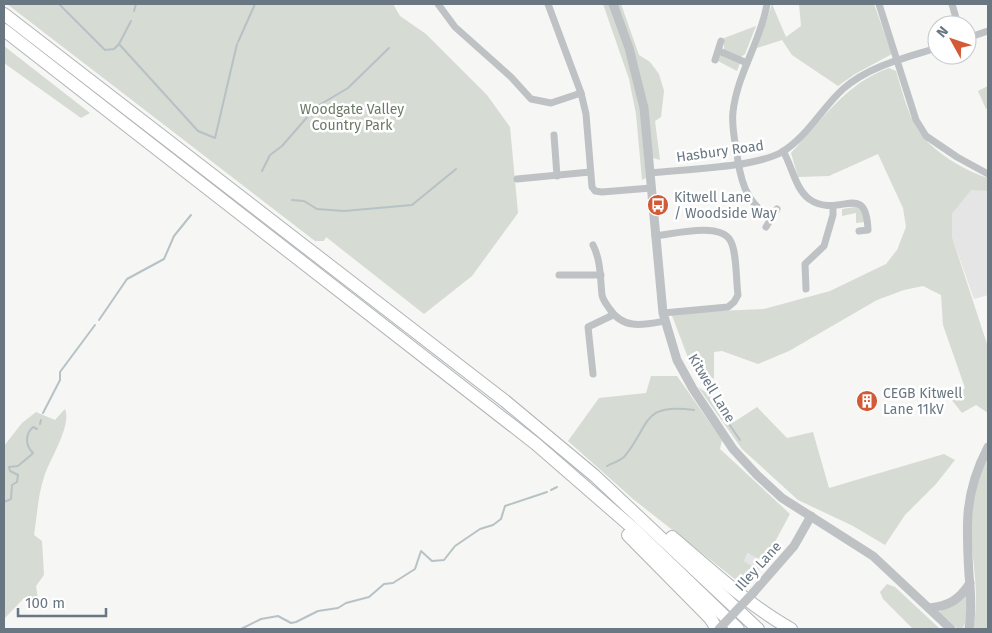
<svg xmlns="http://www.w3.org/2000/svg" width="992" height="633" viewBox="0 0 992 633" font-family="'Fira Sans',sans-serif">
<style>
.built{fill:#e4e5e4}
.green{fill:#d6dbd3}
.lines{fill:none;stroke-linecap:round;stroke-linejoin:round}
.stream{stroke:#b7c2c6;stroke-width:2}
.motorway-casing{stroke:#b1b5b8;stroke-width:14}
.minor{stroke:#bec2c5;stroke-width:7}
.tertiary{stroke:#bec2c5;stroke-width:9}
.motorway{stroke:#fff;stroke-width:12}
.tertiary-bridge{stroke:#bec2c5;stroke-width:9}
.labels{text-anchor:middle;stroke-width:5;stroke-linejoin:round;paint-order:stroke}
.park-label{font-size:14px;fill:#6b7a66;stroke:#fff}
.street-label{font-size:14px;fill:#687782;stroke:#fff}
.poi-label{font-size:14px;fill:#687782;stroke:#fff;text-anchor:start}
</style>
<rect width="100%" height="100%" fill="#f6f6f4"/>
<!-- built -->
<g class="built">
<polygon points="971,189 988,191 988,295 974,299 952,237 952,214"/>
<polygon points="749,553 764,562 759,570 744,561"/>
</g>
<!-- green -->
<g class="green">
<polygon points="7,4 393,4 400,16 426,34 487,95 510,127 518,213 472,276 424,314 326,237 324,241 315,241"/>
<polygon points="603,4 610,4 631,67 640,104 646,178 642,180 636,114 629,79"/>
<polygon points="616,4 621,4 639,55 650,62 659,74 664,91 661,117 655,121 660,160 653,158 646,108"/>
<polygon points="772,4 786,37 801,26 799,4 874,4 892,54 855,74 838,86 792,55 782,40 757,48"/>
<polygon points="756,26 745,54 741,57 724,50 724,38"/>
<polygon points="4,46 90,113 81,118 4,63"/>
<polygon points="721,54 740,63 737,71 716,60"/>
<path d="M889 68 896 71C902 90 907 113 918 130 933 152 963 170 988 178V191L971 190 952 214V237L988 347V413L976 405 962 413 951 399 965 388 943 325 941 295 923 286 904 290 877 300 789 351 758 364 722 351 714 352V379L690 363 671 313 764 309 830 291 886 264 897 250 906 227 903 208 878 154 829 176 798 177 791 153C821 121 846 83 889 68Z"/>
<polygon points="988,86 988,108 986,109 978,91"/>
<polygon points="861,206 865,222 856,223 856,213 842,216 842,209"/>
<polygon points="651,376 677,376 722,440 720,449 790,514 764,562 748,553 744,561 759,570 745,587 633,499 568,441 599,398 646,393"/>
<polygon points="698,387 725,405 734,422 757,407 787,438 813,432 829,488 944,454 955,460 936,484 905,515 885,545 853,526 798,500 742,449"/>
<path d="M65 409C72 426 49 460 44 477 38 495 37 516 34 535L42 541 44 575 36 586 38 599 24 598 4 619V446L22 423 36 412 55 420Z"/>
<path d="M988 457V629H973C986 571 951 511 988 457Z"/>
<polygon points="887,584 895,587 940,629 913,629 883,599 880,592"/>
<path d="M967 590C968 603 970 618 962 629H958L939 612Z"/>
</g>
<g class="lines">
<!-- stream -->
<g class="stream">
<polyline points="59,4 105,50 114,49 119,44"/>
<polyline points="134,11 136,4"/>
<polyline points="131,21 119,44 198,131 215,138 237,44"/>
<polyline points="238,42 255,4"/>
<polyline points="262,171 270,155 282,146 316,107 348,88 389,48"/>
<polyline points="292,200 304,201 317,209 344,211 412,205 456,169"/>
<polyline points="99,320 127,279 164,259 174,236 191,215"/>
<polyline points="43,413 60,380 60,372 95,325"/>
<polyline points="722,414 740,440"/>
<polyline points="40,424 41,420"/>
<path d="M607 466C612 463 620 461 624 457 651 425 640 403 694 410"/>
<polyline points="551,490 557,487"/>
<path d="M4 502 11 499 12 485 17 482 18 475 10 471 9 467 18 466 31 455 33 453C25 445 25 434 33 427L37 429"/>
<polyline points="241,629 261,619 278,616 291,623 296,622 318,611 338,608 346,603 369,597 384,584 393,583 415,569 421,551 432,561 444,560 455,546 480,529 493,525 501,519 505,506 547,492"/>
</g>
<!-- motorway casing -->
<g class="motorway-casing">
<g id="motorway">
<polyline points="4,14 505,401 595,476 758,629"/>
<polyline points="4,30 536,444 635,530 738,629"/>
<polyline points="628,535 710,618 717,629"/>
<path d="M672 537C710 569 748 605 791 629"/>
</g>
</g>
<!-- minor -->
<g class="minor">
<polyline points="438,4 455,27 511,77 531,99 551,103 581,93"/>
<polyline points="548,4 581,93 586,114 592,187 595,191 602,192 651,188"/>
<path d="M767 4C761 41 737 74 733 112 731 127 736 146 738 161 742 187 749 204 771 218"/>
<polyline points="879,4 916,120 926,136 957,157 988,174"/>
<polyline points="952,4 958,25"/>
<polyline points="967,38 988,31"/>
<polyline points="719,51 747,63"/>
<polyline points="715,60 721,41"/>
<polyline points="554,135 557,176"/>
<path d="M783 151C792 166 795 188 809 199 839 220 866 179 868 230L859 231"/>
<path d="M650 173C686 169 753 168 782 152 807 137 822 108 843 89 869 66 905 58 937 48"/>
<polyline points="517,179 590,172"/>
<polyline points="766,227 777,209"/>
<path d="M655 236C674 234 719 222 730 240 737 250 736 282 738 295L734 302 728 307 663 313"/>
<path d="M593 245C601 261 600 277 602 295 603 300 606 304 609 308 623 330 643 325 665 321"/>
<polyline points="559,275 601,275"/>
<polyline points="806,289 805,264 824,246 833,215 833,207"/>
<polyline points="593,374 588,327 613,315"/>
</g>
<!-- tertiary -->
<g class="tertiary">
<polyline points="613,4 629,48 644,108 663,313 677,360 693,389 733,449 757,475 782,498 873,556 951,629"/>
<polyline points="753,593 794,546 811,516"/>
<path d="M929 608C949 606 959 600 970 583"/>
<path d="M969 629C972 611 971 594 969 575 966 525 964 493 988 447"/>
</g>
<!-- motorway -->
<use href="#motorway" class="motorway"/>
<!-- tertiary-bridge -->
<polyline class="tertiary-bridge" points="719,629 753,593"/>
</g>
<!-- icons -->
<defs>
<g id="bus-disc" transform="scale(1.125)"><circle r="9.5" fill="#d35a37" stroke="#fff"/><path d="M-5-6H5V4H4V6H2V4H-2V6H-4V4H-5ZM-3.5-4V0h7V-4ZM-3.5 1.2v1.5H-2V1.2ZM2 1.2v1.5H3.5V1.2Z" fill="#fff"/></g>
<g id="building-disc" transform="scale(1.125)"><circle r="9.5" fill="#d35a37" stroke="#fff"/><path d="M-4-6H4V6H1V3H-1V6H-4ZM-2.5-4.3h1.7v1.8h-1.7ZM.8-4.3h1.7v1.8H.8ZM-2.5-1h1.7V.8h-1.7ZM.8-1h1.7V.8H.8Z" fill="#fff"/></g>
</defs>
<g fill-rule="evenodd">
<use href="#bus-disc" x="658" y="205"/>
<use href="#building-disc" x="867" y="401"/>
</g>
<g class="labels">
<!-- park labels -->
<g class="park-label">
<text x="352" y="114">Woodgate Valley<tspan x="352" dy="16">Country Park</tspan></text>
</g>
<!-- street labels -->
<g class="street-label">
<text transform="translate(720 151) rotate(-8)" y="5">Hasbury Road</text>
<text transform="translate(712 388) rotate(59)" y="5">Kitwell Lane</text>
<text transform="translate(758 566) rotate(-48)" y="5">Illey Lane</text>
</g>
<!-- poi labels -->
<g class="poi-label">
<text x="674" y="202">Kitwell Lane<tspan x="674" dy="16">/ Woodside Way</tspan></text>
<text x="883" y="398">CEGB Kitwell<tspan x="883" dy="16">Lane 11kV</tspan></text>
</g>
</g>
<!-- border -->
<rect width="992" height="633" fill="none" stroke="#687782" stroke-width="10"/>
<!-- north arrow -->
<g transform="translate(952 40) rotate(310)"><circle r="24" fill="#ffffff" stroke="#c3c9cd"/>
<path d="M0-4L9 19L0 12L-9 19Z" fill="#d35a37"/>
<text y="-8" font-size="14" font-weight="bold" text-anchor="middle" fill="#687782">N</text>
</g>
<!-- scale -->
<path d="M18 608v8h88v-8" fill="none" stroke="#687782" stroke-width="2.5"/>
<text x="25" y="608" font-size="15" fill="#687782" stroke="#ffffff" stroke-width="4" paint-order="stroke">100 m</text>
</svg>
